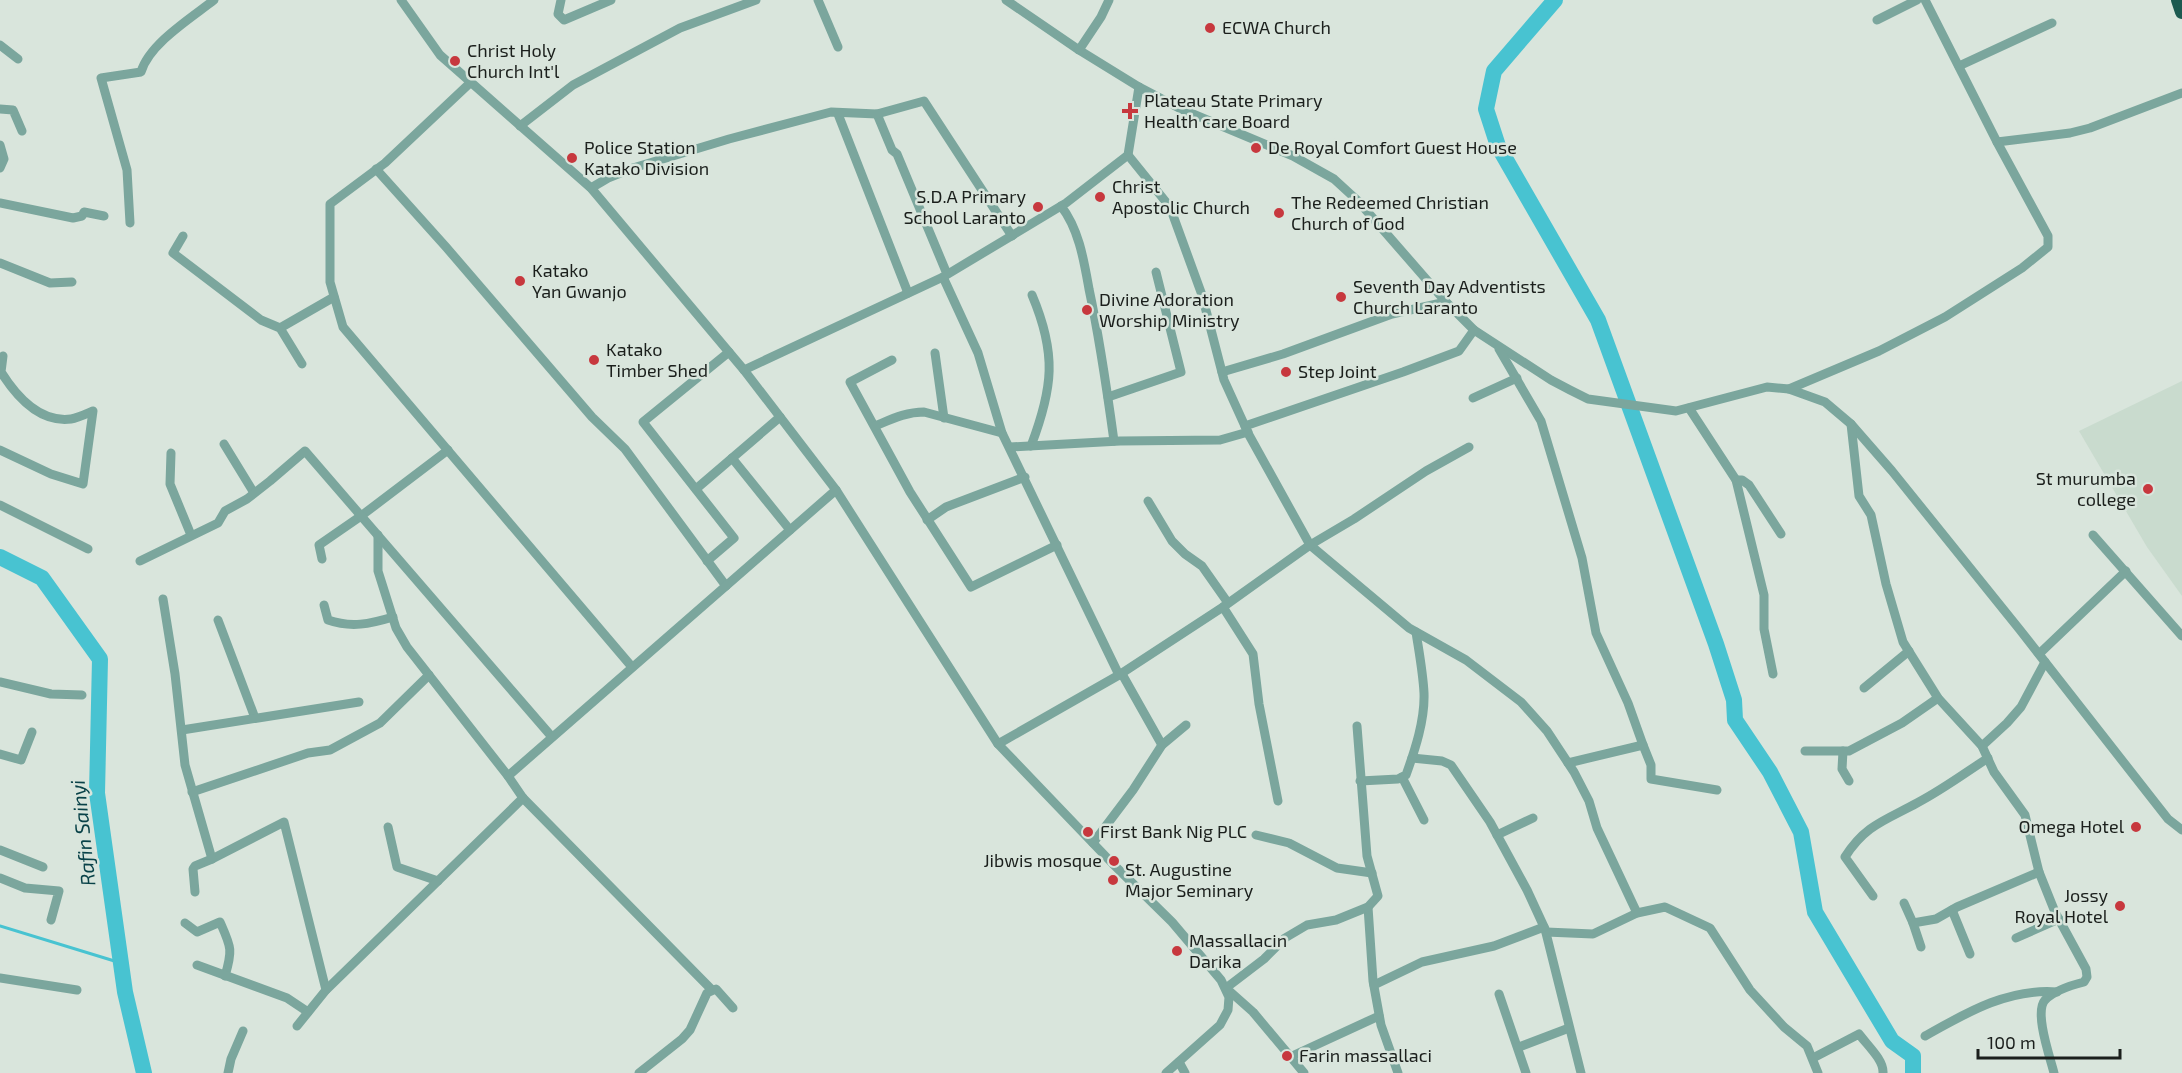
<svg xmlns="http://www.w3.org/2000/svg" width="2182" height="1073" viewBox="0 0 2182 1073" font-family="'Exo 2',sans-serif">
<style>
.built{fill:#c9dbce}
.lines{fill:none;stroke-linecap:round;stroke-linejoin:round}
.stream{stroke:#48c3d1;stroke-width:3}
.river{stroke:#48c3d1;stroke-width:16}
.minor{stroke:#7ba69d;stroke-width:9}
.highway{stroke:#1c5a50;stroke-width:14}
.poi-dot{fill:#c7383e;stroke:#d9e5dc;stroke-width:2}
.labels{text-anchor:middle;stroke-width:5;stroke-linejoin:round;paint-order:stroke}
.poi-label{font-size:18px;fill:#1b1f1c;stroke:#d9e5dc;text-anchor:start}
.water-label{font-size:20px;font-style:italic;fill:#094248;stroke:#d9e5dc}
</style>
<rect width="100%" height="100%" fill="#d9e5dc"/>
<!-- built -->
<polygon class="built" points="2182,381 2182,596 2147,547 2079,431"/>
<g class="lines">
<!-- stream -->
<polyline class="stream" points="0,926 121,963"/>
<!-- river -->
<g class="river">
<polyline points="1555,0 1494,71 1486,109 1498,146 1598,320 1716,644 1734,700 1735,720 1770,772 1801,832 1815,912 1892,1041 1913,1056 1913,1073"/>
<polyline points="0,557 42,578 100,659 97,793 125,992 144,1073"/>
</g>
<!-- minor -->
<g class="minor">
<polyline points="401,0 440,55 591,188 744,370 836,490 998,744 1113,864 1172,922 1221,980 1229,997 1228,1010 1220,1025 1166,1073"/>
<polyline points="561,0 558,14 564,20 611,0"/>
<polyline points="818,0 838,47"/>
<polyline points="1006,0 1079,50 1139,87 1181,109 1293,156 1334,179 1358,201 1446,302 1474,330 1551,380 1570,390 1588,399 1676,411 1767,387 1789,389 1825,402 1851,424 1892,471 2020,630 2157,805 2168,819 2182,830"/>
<polyline points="1877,20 1917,0"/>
<polyline points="0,45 18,59"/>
<polyline points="1079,50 1101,17 1109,0"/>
<polyline points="1959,66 2052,23"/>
<polyline points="470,83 385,163 330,204 330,282 343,327 632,667"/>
<polyline points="0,109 13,110 22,131"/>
<polyline points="838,114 908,293"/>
<polyline points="877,114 892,150 897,154 947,274"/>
<polyline points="520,126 573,85 680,28 756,0"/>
<polyline points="1997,142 2070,133 2090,128 2182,93"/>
<polyline points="0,145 4,159 0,168"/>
<polyline points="1128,155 1170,207 1202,295 1224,380 1249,435 1310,545 1409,628 1466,660 1521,702 1547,731 1574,772 1589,801 1597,828 1637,913"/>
<polyline points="376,169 446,247 592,417 625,449 726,586"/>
<polyline points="591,188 608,178 633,168 729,139 831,112 877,114 924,101 1012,236"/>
<polyline points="0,203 73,218 82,216 84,212 104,216"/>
<path d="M1061 206C1079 229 1084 261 1089 289 1100 340 1107 390 1114 441"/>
<path d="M130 223 127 170 101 78 141 72C149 44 191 18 214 0"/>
<polyline points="183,236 173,253 261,320 280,328 302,364"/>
<polyline points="0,263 50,283 72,282"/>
<polyline points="943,277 978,353 1002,433 1119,675"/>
<polyline points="280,328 334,297"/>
<polyline points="1499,349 1541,421 1582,558 1596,633 1628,703 1643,745 1568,763"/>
<polyline points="935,353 944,418"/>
<polyline points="892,360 850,382 910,492 971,587 1057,545"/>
<polyline points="744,370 943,277 1066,203 1128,155 1139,87"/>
<polyline points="1222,372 1283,354 1392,314 1446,302"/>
<polyline points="1789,389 1879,351 1945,317 2022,268 2048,247 2048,236 1997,142 1925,0"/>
<polyline points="1108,397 1181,372 1156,272"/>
<polyline points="1473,398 1517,378"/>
<polyline points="1689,408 1736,480 1764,595 1764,629 1773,674"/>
<path d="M1851 424 1859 496 1871 515 1886 584 1903 642 1938 698 1982 746 1994 772 2025 815 2039 872 2055 912 2086 969 2087 977 2084 982C2072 985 2054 991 2045 1000 2034 1012 2050 1057 2054 1073"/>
<path d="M875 426C892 419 906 412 924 412L1002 433"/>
<polyline points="1245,426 1403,372 1459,351 1474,330"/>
<polyline points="224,444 254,493"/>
<path d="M1031 446C1053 388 1057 354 1032 295"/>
<polyline points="1010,447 1120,441 1220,440 1248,432"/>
<path d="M0 450 51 474 83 484 93 411C86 414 78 418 71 419 40 423 16 396 1 372L3 356"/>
<polyline points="171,453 170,484 191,535"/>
<polyline points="732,458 790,530"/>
<polyline points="1736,480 1742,480 1749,485 1781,534"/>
<polyline points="696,489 780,417"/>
<polyline points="1148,501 1172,541 1185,554 1202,566 1228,603"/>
<polyline points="0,505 88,549"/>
<polyline points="927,520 946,507 1025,477"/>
<polyline points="378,535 378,571 396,628 407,647 508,776 523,798 711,989"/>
<polyline points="2093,535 2182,636"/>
<polyline points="322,559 319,545 361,516 448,450"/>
<polyline points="140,561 218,523 225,511 247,499 270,481 305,451 552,737"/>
<polyline points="707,561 734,538 643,422 729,352"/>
<polyline points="163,599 175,674 185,765 212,859 284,822 326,990"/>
<path d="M324 605 328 620C351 628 370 624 393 617"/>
<polyline points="1223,607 1253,654 1259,704 1278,801"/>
<polyline points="218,620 255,718"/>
<polyline points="2039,654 2126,571"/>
<polyline points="1122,674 1162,745"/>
<polyline points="0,682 51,694 82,695"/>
<polyline points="1864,688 1909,651"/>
<polyline points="182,730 359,702"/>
<polyline points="998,744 1119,675 1223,607 1310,545 1354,519 1426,471 1469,447"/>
<polyline points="1643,745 1651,765 1651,779 1717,790"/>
<polyline points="1982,746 2007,723 2021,707 2045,662"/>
<polyline points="1805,751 1849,751 1902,723 1938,698"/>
<polyline points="1843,751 1842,769 1849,781"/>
<polyline points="0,754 21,760 32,732"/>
<polyline points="1412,758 1442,761 1451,765 1490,822 1527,890 1545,929 1581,1073"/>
<polyline points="508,776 836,490"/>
<polyline points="1402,777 1424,820"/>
<path d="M1360 781 1398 779 1406 775C1415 750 1425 720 1424 693 1423 673 1419 652 1416 632"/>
<polyline points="192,792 308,753 330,750 380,723 429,675"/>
<polyline points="388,827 397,867 438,881"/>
<polyline points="1256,835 1289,843 1337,868 1372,873"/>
<polyline points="1497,835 1533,818"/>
<polyline points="1093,843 1133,790 1162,745 1186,725"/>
<polyline points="0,850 43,867"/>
<polyline points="0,878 25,888 59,891 51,920"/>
<polyline points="195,892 193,869 195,866 212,859"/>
<path d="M1873 896 1845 857C1865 825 1886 820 1917 803 1942 790 1965 773 1988 758"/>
<polyline points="1904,903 1913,923"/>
<polyline points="1368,907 1373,981 1381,1025 1398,1073"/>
<polyline points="1952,910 1970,954"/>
<path d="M185 923 197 932 220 922C231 947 233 949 225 976"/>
<polyline points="1546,932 1593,934 1637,913 1665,907 1710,928 1750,990 1784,1027 1807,1046 1818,1073"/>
<polyline points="2016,938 2059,919"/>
<polyline points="1921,947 1913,923 1936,919 1957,907 2039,872"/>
<polyline points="197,965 287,998 308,1012"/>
<polyline points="0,978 77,990"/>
<polyline points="1374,985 1422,962 1494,946 1544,927"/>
<polyline points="1499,994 1526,1073"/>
<polyline points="297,1026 326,990 523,798"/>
<path d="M1925 1036C1966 1013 2008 988 2057 992"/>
<polyline points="1519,1047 1569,1028"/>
<polyline points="1290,1057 1379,1016"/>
<path d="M1813 1058 1859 1034C1867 1045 1884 1060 1883 1073"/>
<polyline points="1179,1062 1185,1073"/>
<polyline points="228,1073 231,1059 243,1031"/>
<polyline points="639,1073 682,1039 690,1030 707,993 716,989 733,1008"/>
<polyline points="1304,1073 1253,1012 1226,988 1264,959 1285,938 1307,925 1336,920 1368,907 1378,896 1367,856 1357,726"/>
</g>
<!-- highway -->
<polyline class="highway" points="2178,0 2182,12"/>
</g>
<!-- markers -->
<g class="poi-dot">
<circle cx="1210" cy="28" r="6"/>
<circle cx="455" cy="61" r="6"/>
<path d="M1127 102h6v6h6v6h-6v6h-6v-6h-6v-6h6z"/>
<circle cx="1256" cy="148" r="6"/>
<circle cx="572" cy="158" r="6"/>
<circle cx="1100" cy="197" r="6"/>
<circle cx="1038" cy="207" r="6"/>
<circle cx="1279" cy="213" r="6"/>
<circle cx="520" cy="281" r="6"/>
<circle cx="1341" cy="297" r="6"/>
<circle cx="1087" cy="310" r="6"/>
<circle cx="594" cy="360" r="6"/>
<circle cx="1286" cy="372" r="6"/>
<circle cx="2148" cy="489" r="6"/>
<circle cx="2136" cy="827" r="6"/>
<circle cx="1088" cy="832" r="6"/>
<circle cx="1114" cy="861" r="6"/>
<circle cx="1113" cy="880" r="6"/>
<circle cx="2120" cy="906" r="6"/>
<circle cx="1177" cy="951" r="6"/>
<circle cx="1287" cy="1056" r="6"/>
</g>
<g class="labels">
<!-- poi labels -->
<g class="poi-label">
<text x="1222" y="34">ECWA Church</text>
<text x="467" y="57">Christ Holy<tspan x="467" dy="21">Church Int'l</tspan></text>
<text x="1144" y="107">Plateau State Primary<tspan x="1144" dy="21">Health care Board</tspan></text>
<text x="584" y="154">Police Station<tspan x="584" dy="21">Katako Division</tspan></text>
<text x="1268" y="154">De Royal Comfort Guest House</text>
<text x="1112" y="193">Christ<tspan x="1112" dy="21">Apostolic Church</tspan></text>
<text x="1026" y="203" text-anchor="end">S.D.A Primary<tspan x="1026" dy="21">School Laranto</tspan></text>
<text x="1291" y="209">The Redeemed Christian<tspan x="1291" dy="21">Church of God</tspan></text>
<text x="532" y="277">Katako<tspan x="532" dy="21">Yan Gwanjo</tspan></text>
<text x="1353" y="293">Seventh Day Adventists<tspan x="1353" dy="21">Church Laranto</tspan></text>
<text x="1099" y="306">Divine Adoration<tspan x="1099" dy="21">Worship Ministry</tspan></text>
<text x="606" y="356">Katako<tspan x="606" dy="21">Timber Shed</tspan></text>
<text x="1298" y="378">Step Joint</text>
<text x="2136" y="485" text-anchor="end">St murumba<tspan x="2136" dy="21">college</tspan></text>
<text x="2124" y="833" text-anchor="end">Omega Hotel</text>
<text x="1100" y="838">First Bank Nig PLC</text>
<text x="1102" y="867" text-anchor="end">Jibwis mosque</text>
<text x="1125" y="876">St. Augustine<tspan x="1125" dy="21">Major Seminary</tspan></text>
<text x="2108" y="902" text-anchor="end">Jossy<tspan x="2108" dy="21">Royal Hotel</tspan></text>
<text x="1189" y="947">Massallacin<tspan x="1189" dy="21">Darika</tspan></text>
<text x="1299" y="1062">Farin massallaci</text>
</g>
<!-- water labels -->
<g class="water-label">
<text transform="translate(83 833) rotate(-96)" y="7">Rafin Sainyi</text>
</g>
</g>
<!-- scale -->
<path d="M1978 1049v9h142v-9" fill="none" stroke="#1b1f1c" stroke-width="3"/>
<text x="1987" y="1049" font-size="18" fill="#1b1f1c" stroke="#d9e5dc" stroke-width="4.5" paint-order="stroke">100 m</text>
</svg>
